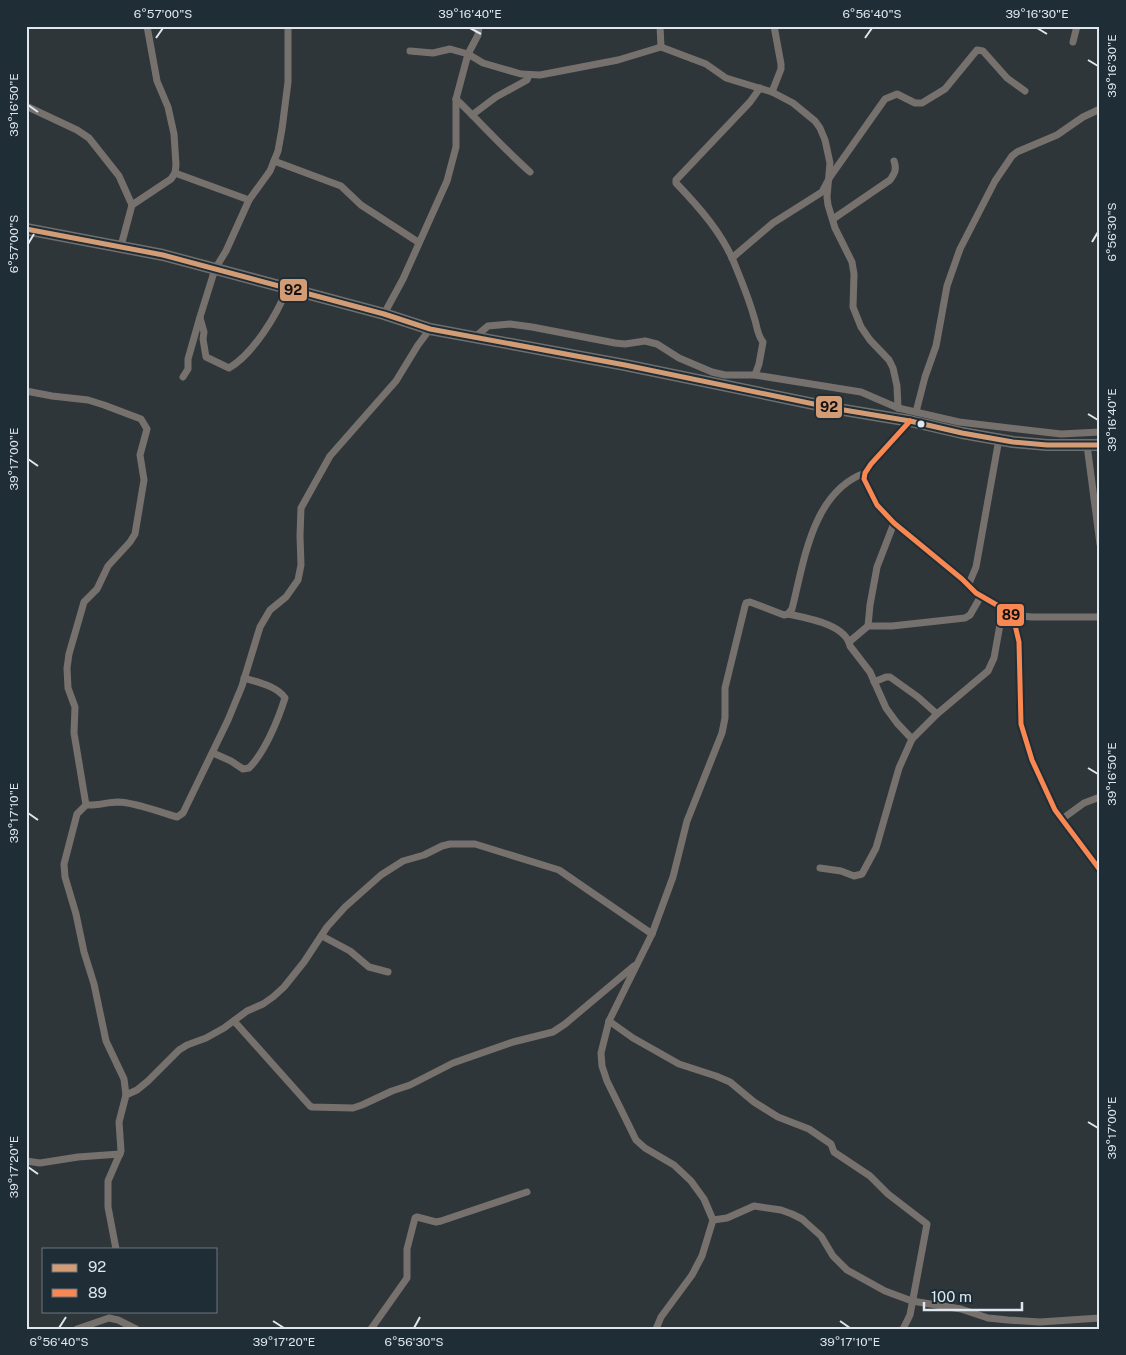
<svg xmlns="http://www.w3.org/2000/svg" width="1126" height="1355" viewBox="0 0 1126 1355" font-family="'Public Sans',sans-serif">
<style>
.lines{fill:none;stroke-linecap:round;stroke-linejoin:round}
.street{stroke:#77716e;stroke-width:7}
.highway{stroke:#716f6e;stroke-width:12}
.bus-1-casing{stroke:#1e2d36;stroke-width:9}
.bus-2-casing{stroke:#1e2d36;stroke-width:9}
.bus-1{stroke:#d39c74;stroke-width:5}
.bus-2{stroke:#f88751;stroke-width:5}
.ticks{fill:none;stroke:#dee7ed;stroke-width:2}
.bus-dot{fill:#dee7ed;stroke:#1e2d36;stroke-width:2}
.line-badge{stroke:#1e2d36;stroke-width:2}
.pale-badge-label{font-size:14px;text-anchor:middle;font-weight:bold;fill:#111}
.neatline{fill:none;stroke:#dee7ed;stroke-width:2}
.ticks-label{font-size:12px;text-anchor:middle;fill:#dee7ed}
</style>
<rect width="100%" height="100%" fill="#2e363a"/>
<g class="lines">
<!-- street -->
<g class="street">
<polyline points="479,26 478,35 468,54 483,63 521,74 540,75 618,60 661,47 706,64 726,78 772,92 793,103 815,121 820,128 825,140 830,163 827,197 828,205 835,228 852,262 854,274 853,307 861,327 870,340 889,360 893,368 897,386 898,408"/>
<polyline points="660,26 661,47"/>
<polyline points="1073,42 1077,26"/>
<polyline points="772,92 781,69 781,64 774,26"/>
<path d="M456 99C481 123 504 149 530 172"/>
<polyline points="26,106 77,130 89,138 119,176 132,205 121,246"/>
<polyline points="472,115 496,97 527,80 529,75"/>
<polyline points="274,161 341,186 361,205 418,242"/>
<polyline points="175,173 249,200"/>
<polyline points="132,205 171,179 175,173 176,165 174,134 168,107 157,81 147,26"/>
<path d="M833 219 890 180C895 173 897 169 894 161"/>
<polyline points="732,258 773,223 822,192 830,177 885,99 897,94 915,103 922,103 945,89 977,50 983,51 1007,78 1025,91"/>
<polyline points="384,314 403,279 447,181 456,147 456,99 468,54 450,49 433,53 410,51"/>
<path d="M200 318 204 332 203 339 206 357 229 368C253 354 277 315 287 289"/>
<polyline points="475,337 488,326 510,324 532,327 615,343 625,344 645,341 657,344 679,358 712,372 725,375 755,375 861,392 898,408 959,422 1061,434 1100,432"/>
<path d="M755 375 759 364 763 342C757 335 757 325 754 317 749 299 742 282 735 265 723 234 699 207 676 183V180L750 102 760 88"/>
<polyline points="183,377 188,369 188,359 200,317 215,269 226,251 249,200 270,171 278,151 282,129 288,82 288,26"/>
<polyline points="26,391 52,396 88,400 104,405 141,419 147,429 140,455 144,480 135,534 130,542 108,566 97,589 84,602 69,654 67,668 68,688 75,707 74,733 86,805"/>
<polyline points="916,412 925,377 936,346 947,286 960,249 995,181 1012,156 1017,152 1057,135 1083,117 1100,109"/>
<polyline points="910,421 871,464 865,473 864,479 877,505 894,523 962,579 976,593 1009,612 1014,621 1019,642 1021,724 1032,760 1055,810 1100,870"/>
<polyline points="1087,445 1100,544"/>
<polyline points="968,586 976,567 999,439"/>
<path d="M788 614C806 618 846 624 850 646L870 672 886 708 897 723 912 739"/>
<polyline points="1012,615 1032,617 1100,617"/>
<polyline points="868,626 870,605 877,567 894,523"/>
<polyline points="849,642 868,626 892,626 965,618 970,615 981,596"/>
<polyline points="874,682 886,677 890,677 918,697 937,714"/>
<path d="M213 753 231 761 243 769 249 768C265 752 278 720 285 698 277 686 257 682 244 678"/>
<polyline points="1062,819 1084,803 1100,797"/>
<polyline points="820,868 841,871 854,876 862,874 876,848 899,768 912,739 937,714 988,671 994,658 1003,608"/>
<polyline points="322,936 350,951 369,967 388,972"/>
<polyline points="234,1021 310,1106 312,1107 353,1108 362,1105 392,1091 410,1085 453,1063 513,1042 553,1032 565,1024 634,966"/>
<polyline points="609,1021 633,1038 679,1064 716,1076 730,1082 754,1102 778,1117 809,1129 831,1144 834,1152 870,1176 888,1194 927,1224 910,1315 903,1329"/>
<polyline points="126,1095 137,1090 148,1081 179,1050 187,1045 206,1038 224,1028 247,1011 263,1004 273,997 284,987 304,962 327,927 345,907 381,875 403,861 424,855 442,846 450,844 475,844 559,870 652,934"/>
<polyline points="26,1161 40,1163 78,1157 120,1154"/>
<polyline points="713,1220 727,1218 754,1206 781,1210 792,1214 802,1219 821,1236 833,1256 847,1270 885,1291 912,1301 961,1309 988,1318 1008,1320 1040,1322 1100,1318"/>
<path d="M116 1249 108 1207V1181L121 1151 119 1122 126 1095 124 1079 106 1041 94 984 84 952 76 914 65 877 64 864 77 814 86 805C97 806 107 802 118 802 139 803 158 812 177 817L183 813 228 720 242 686 260 627 270 610 286 597 298 580 301 565 300 536 301 508 330 456 396 381 418 345 430 329"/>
<polyline points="77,1329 109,1318 118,1320 136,1329"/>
<polyline points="371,1329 407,1278 407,1249 415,1218 417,1217 436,1222 441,1221 527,1192"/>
<path d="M656 1329 661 1317 692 1275 702 1256 713 1220 704 1199 691 1181 674 1165 645 1148 636 1140 607 1081 602 1066 601 1053 609 1021 652 934 673 877 687 821 722 733 725 718V688L745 606 746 603 750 602 784 615 788 614 792 609C804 562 812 492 865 473"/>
</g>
<!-- highway -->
<polyline class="highway" points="26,229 163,255 384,314 430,329 625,365 838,409 910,421 962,433 1013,442 1047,445 1100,445"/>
<!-- bus-1 casing -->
<g class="bus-1-casing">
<polyline id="bus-1" points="26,229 163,255 384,314 430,329 625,365 838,409 910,421 962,433 1013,442 1047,445 1100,445"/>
</g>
<!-- bus-2 casing -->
<g class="bus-2-casing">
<polyline id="bus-2" points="910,421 871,464 865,473 864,479 877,505 894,523 962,579 976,593 1009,612 1014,621 1019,642 1021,724 1032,760 1055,810 1100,870"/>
</g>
<!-- bus-1 -->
<use href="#bus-1" class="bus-1"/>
<!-- bus-2 -->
<use href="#bus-2" class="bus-2"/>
</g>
<!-- ticks -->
<path class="ticks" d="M470 28 481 34M1037 28 1047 34M156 38 163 28M865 38 872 28M1088 60 1098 66M28 105 38 112M1092 242 1098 232M28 244 34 234M1088 414 1098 420M28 459 38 466M1088 768 1098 774M28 813 38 820M1088 1122 1098 1128M28 1167 38 1174M273 1321 284 1328M840 1321 850 1328M59 1328 66 1317M414 1328 420 1317"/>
<!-- markers -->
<circle class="bus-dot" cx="921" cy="424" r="4.5"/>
<g class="line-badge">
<rect x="279" y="278" width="29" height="24" rx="5" fill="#d39c74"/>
<rect x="815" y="395" width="28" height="24" rx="5" fill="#d39c74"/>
<rect x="996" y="603" width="29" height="24" rx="5" fill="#f88751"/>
</g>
<g class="pale-badge-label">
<text x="293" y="295">92</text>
<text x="829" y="412">92</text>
<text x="1011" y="620">89</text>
</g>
<!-- border -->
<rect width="1126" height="1355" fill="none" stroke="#1e2d36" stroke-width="55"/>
<!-- legend -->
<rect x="42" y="1248" width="175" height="65" fill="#1e2d36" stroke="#6b777f"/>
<rect x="52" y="1264" width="25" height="8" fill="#d39c74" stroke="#6b777f"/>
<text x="88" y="1272" font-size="15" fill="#dee7ed">92</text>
<rect x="52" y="1289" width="25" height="8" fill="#f88751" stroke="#6b777f"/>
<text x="88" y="1298" font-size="15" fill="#dee7ed">89</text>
<!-- scale -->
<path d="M924 1302v8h98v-8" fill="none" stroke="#dee7ed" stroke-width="2.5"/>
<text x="931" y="1302" font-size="15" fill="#dee7ed" stroke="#1e2d36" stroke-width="4" paint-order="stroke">100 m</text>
<rect x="28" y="28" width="1070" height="1300" class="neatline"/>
<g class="ticks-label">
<text x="163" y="18">6°57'00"S</text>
<text x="470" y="18">39°16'40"E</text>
<text x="872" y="18">6°56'40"S</text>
<text x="1037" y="18">39°16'30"E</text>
<text transform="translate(1112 66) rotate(-90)" y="4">39°16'30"E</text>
<text transform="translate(14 105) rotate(-90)" y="4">39°16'50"E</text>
<text transform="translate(1112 232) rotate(-90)" y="4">6°56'30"S</text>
<text transform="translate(14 244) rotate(-90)" y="4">6°57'00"S</text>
<text transform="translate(1112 420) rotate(-90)" y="4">39°16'40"E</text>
<text transform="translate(14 459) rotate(-90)" y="4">39°17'00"E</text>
<text transform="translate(1112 774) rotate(-90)" y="4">39°16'50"E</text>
<text transform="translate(14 813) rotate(-90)" y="4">39°17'10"E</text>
<text transform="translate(1112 1128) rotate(-90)" y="4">39°17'00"E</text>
<text transform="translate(14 1167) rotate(-90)" y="4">39°17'20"E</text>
<text x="59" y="1346">6°56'40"S</text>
<text x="284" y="1346">39°17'20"E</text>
<text x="414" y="1346">6°56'30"S</text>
<text x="850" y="1346">39°17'10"E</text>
</g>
</svg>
